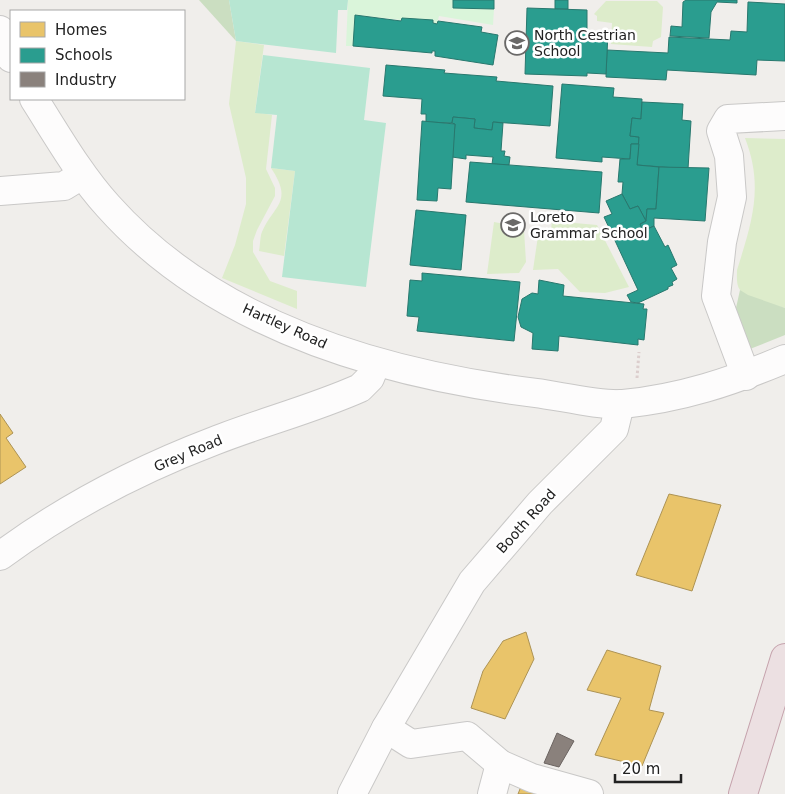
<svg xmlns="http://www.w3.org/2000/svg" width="785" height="794" viewBox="0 0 785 794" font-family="'DejaVu Sans',sans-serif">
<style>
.grass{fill:#ddeccb}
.forest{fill:#cbdec1}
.park{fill:#daf5da}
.pitch{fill:#b7e6d2}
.homes{fill:#e9c46a;stroke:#ad9354}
.schools{fill:#2a9d8f;stroke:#28786e}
.industry{fill:#8a817c;stroke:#6b6461}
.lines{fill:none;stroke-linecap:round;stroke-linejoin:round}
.minor-casing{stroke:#c9c8c7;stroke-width:30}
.highway-casing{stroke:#c5a2ac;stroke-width:30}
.path{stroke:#dccecd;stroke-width:3;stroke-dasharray:2.5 2.5;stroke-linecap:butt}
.minor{stroke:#fdfcfc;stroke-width:28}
.highway{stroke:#ece0e2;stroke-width:28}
.labels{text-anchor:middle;stroke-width:5;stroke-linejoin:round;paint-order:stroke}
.poi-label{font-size:14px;fill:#222;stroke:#fff;text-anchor:start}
.street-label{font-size:14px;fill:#222;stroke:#fff}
</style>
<rect width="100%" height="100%" fill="#f0eeeb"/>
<!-- grass -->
<g class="grass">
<polygon points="606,1 657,1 663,7 661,37 653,41 652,47 611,44 612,23 597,21 597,16 594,14"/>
<polygon points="236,41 264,45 255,112 272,115 266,169 275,188 275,196 257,230 253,241 253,252 270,281 297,291 297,309 222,278 235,245 246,204 246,178 229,104"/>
<path d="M745 138 785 139V308C775 305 746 298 740 290 736 285 737 276 737 270 752 222 764 187 745 138Z"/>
<path d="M271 168 295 171 284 256 259 251C260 246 260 240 261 235 272 205 295 204 271 168Z"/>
<polygon points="552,221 597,225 629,287 605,293 580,292 558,269 533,270 538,236 553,237 553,231 551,230"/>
<polygon points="494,222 510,225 510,230 524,230 526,262 519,273 487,274"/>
</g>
<!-- forest -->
<g class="forest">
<polygon points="199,0 229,0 236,41"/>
<polygon points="740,290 748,295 785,308 785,335 750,349 736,308"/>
</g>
<!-- park -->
<polygon class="park" points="348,0 453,0 494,9 493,25 439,16 437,24 356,15 353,46 346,46"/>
<!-- pitch -->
<g class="pitch">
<polygon points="229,0 348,0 347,10 338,10 336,53 236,41"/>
<polygon points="263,55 370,68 364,120 386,123 366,287 282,277 295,171 271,168 277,115 255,113"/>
</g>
<!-- homes -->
<g class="homes">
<polygon points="0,414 13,433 6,438 26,467 0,484"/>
<polygon points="669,494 721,505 692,591 636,575"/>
<polygon points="526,632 534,659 505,719 471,708 483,671 503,641"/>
<polygon points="607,650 661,666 649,710 664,713 642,766 595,755 621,698 587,690"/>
<polygon points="522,784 542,794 518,794"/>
</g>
<!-- schools -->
<g class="schools">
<polygon points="453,0 494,0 494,9 453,8"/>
<rect x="555" y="0" width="13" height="9"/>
<polygon points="686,0 737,0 737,3 717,2 711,12 709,38 670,36 671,26 682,27 683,2"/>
<polygon points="748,2 785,4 785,61 757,60 756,75 667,70 666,80 606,77 607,50 668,53 669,37 730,40 731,31 747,32"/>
<polygon points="527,8 587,10 587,32 608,33 606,74 587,73 587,76 525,74"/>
<polygon points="355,15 401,21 402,18 433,20 433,23 437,24 438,21 482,27 481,32 498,35 493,65 435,56 435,51 432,51 432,53 353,46"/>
<polygon points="386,65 445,70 444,73 497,77 496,81 553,86 550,126 493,122 492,130 474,128 475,119 453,117 452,123 426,122 426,114 421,114 422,99 383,96"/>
<polygon points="562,84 614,88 613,97 642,99 641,119 632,118 630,136 639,137 639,144 631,144 630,159 602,157 602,162 556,158"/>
<polygon points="642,102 683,104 682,120 691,121 688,169 637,165 639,137 630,136 632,118 641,119"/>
<polygon points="453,117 475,119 474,128 492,130 493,122 503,123 501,151 505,151 504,156 510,157 509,165 492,164 493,157 466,155 466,159 452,157 455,124 452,123"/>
<polygon points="422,121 455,124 451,189 438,188 437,201 417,200"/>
<polygon points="631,144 639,144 637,165 659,167 656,209 647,209 646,221 638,206 630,209 622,194 623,182 618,182 620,159 630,159"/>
<polygon points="470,162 602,172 599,213 466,202"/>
<polygon points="659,167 709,168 705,221 654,218 654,226 643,231 640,224 646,221 647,209 656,209"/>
<polygon points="622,194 630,209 638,206 646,221 640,224 643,231 654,226 665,247 668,245 677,265 671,268 677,279 672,282 673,285 668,287 668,289 638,303 631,302 627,295 638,290 604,217 612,214 606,201"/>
<polygon points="416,210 466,215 461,270 410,265"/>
<polygon points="422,273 520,282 514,341 417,331 419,317 407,316 410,280 422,281"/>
<polygon points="539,280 564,285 563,296 644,304 643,309 647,309 644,340 638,339 638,345 559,336 558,351 532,349 533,333 521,327 518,317 522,299 532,293 538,294"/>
</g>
<!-- industry -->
<polygon class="industry" points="557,733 574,741 559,767 544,763"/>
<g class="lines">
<!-- minor casing -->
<g class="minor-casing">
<g id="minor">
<polyline points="0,30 11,58"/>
<path d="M34 99C57 135 79 174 108 206 215 326 382 374 536 393 559 396 601 406 623 404 682 398 730 382 785 359"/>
<polyline points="0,191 64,186 82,175"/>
<polyline points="746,376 716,296 722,242 732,197 729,156 721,131 728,119 785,116"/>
<path d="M0 556C65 508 138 470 214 441 262 422 313 409 360 388L370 378 376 363"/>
<polyline points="386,728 411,744 467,736 500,764 532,778 589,794"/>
<polyline points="352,794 386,728 472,582 540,503 614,429 620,404"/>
<polyline points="492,794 500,764"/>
</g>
</g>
<!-- highway casing -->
<g class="highway-casing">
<polyline id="highway" points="743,794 785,658"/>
</g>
<!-- path -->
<polyline class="path" points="637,378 639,352"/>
<!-- minor -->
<use href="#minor" class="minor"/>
<!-- highway -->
<use href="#highway" class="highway"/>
</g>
<!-- icons -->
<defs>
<g id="school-ring" transform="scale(1.25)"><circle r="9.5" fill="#fff" stroke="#6a6968" stroke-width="1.5"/><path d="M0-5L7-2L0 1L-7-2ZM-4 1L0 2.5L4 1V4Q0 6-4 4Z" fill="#6a6968"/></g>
</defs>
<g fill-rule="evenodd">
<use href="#school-ring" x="517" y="43"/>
<use href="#school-ring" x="513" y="225"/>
</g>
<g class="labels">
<!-- poi labels -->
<g class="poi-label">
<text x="534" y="40">North Cestrian<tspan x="534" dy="16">School</tspan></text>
<text x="530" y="222">Loreto<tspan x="530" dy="16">Grammar School</tspan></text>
</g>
<!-- street labels -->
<g class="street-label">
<text transform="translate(285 326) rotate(24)" y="5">Hartley Road</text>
<text transform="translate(188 453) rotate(-23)" y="5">Grey Road</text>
<text transform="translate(526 521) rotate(-48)" y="5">Booth Road</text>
</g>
</g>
<!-- legend -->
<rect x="10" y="10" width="175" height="90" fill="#ffffff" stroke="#a7a7a7"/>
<rect x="20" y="22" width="25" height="15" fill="#e9c46a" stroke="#a7a7a7"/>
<text x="55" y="35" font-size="15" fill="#222222">Homes</text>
<rect x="20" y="48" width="25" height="15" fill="#2a9d8f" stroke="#a7a7a7"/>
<text x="55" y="60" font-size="15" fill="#222222">Schools</text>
<rect x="20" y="72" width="25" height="15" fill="#8a817c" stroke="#a7a7a7"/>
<text x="55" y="85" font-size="15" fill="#222222">Industry</text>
<!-- scale -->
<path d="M615 774v8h66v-8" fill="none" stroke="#222222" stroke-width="2.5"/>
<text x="622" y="774" font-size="15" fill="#222222" stroke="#ffffff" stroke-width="4" paint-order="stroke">20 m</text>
</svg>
